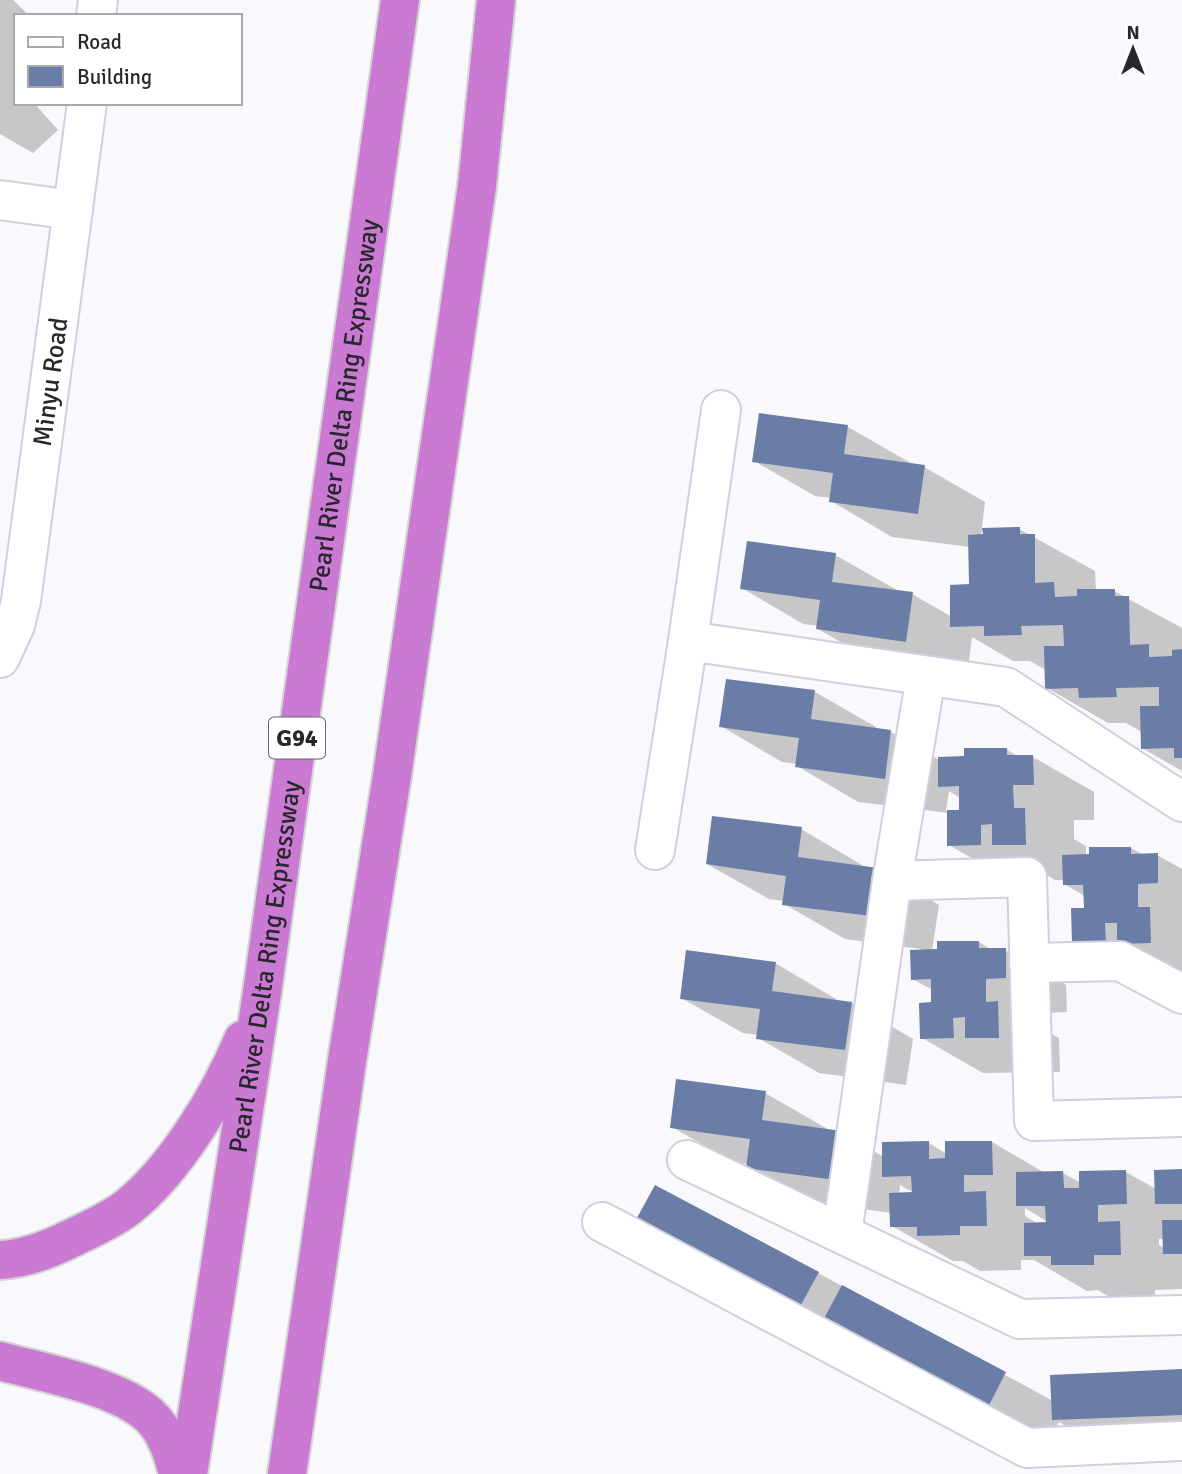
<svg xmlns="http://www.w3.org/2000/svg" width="1182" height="1474" viewBox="0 0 1182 1474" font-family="Signika,sans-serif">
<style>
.shadow{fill:#0003;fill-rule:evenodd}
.building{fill:#697da7}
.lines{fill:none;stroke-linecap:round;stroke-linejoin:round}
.minor-casing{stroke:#d1cee0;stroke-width:42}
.highway-casing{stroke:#d4d4d5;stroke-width:42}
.minor{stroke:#fff;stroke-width:38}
.highway{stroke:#ca7ad2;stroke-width:38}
.labels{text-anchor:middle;stroke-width:7;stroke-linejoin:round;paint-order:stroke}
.shield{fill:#fff;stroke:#68686d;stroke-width:2}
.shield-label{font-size:24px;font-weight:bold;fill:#28272e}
.street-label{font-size:26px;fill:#28272e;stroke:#fff}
</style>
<rect width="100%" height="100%" fill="#f9f9fd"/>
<!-- shadow -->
<g class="shadow">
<polygon points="0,0 13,0 30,16 16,16 16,103 34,103 58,130 33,153 0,134"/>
<polygon points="848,427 909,462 909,465 924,467 985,502 981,536 1019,529 1095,571 1096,591 1114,591 1182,628 1182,771 1142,748 1142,732 1126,723 1108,723 1047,688 1046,670 1030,661 1013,661 972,637 967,676 879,664 818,629 819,626 803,624 742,588 835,555 897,590 896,592 912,594 952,617 971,586 970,547 892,537 831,501 831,498 815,496 754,461"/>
<path d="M727 681 815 692 876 727V730L891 732 939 760 966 758 1006 749 1019 757H1033L1094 792V820H1074V839L1086 846V856L1131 848 1143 855H1157L1182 869V978L1074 943 1085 910V896L1064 884V880H1055L1042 872 1010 880 949 845V813L858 802 797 766 798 764 782 762 721 726ZM949 791 960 798V811H946Z"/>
<polygon points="801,829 862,865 862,867 878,869 939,905 932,951 979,942 992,950 1005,950 1066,985 1067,1012 1046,1013 1047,1031 1059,1038 1060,1072 983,1073 922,1038 933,1004 933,990 912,979 921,949 845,939 784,904 784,901 769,899 707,864"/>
<polygon points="775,963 836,999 836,1001 852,1003 913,1039 906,1085 819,1073 758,1038 758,1035 743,1033 681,998"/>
<path d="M765 1093 826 1128V1131L841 1133 884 1157 929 1143 947 1154 992 1142 1045 1173H1063L1081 1183 1126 1172 1156 1189 1182 1171V1289L1155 1290V1299L1114 1300 1098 1290 1087 1291 1034 1260H1021V1270L980 1271 963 1261H953L892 1226V1213L809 1202 748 1167V1164L733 1162 672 1127ZM900 1185 916 1194 899 1195ZM1025 1208 1051 1224H1039L1025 1216ZM1159 1239H1164V1248L1159 1245Z"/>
<polygon points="696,1260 818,1273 1053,1401 1182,1371 1182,1452 1115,1454 1059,1422 1046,1446"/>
</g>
<!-- building -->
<g class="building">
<polygon points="759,413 848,425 844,454 925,465 918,514 829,502 833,473 752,462"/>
<polygon points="1020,527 1020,534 1035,534 1035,583 1054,582 1055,597 1077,596 1077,589 1115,589 1115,596 1129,596 1130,645 1149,644 1149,657 1172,656 1172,650 1182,649 1182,758 1174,758 1174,748 1141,749 1140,706 1159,706 1159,687 1116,688 1117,697 1079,698 1078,688 1045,689 1044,646 1064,646 1063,625 1021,626 1022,635 984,636 984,626 950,627 950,585 969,584 968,535 983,534 982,528"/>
<polygon points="747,541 836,553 832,582 913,592 906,642 816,629 820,600 740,589"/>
<polygon points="726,679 815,690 811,719 891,730 885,779 795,767 799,738 719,727"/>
<polygon points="964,748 1007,748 1007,755 1033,755 1034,785 1013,785 1014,808 1025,808 1026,845 992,845 992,824 981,825 981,845 947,846 947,810 959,810 959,786 938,787 938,757 964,756"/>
<polygon points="712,816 802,827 798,857 878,868 871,916 782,905 786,876 706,864"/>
<polygon points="1089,847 1131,847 1131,854 1158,853 1158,883 1138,884 1138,907 1150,907 1151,943 1117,944 1117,923 1105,923 1106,944 1072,944 1071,908 1084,908 1083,885 1063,885 1062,855 1089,854"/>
<polygon points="937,941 979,941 979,948 1006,948 1006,978 986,979 986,1002 998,1001 999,1038 965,1038 965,1017 953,1018 954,1038 920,1039 919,1003 931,1002 931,979 911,980 910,950 937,949"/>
<polygon points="686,950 776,962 772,991 852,1002 845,1050 756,1039 760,1009 680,999"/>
<polygon points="676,1079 766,1091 762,1120 842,1131 836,1180 746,1168 750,1139 670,1128"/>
<polygon points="929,1141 929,1159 945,1158 945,1141 992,1141 993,1175 964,1175 964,1192 986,1191 987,1226 960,1226 960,1235 917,1236 917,1227 890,1227 889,1193 912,1192 911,1176 882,1177 882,1142"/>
<polygon points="1182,1169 1182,1204 1155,1204 1154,1170"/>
<polygon points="1126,1170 1127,1204 1098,1205 1098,1222 1120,1221 1121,1255 1094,1255 1094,1265 1051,1265 1051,1256 1024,1256 1024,1223 1046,1222 1045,1206 1016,1206 1016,1172 1063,1171 1064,1188 1079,1188 1079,1171"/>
<polygon points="655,1185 819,1272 797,1312 633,1225"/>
<polygon points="1162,1220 1182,1220 1182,1254 1163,1254"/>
<polygon points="842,1285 1006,1372 985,1413 820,1326"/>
<polygon points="1182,1369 1182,1415 1052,1420 1050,1375"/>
</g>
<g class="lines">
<!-- minor casing -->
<g class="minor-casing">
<g id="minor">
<polyline points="96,16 98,0"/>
<polyline points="0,200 73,210"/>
<polyline points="688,641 1006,687 1182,802"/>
<path id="s1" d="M0 658 15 625 21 601 87 103"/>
<polyline points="655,850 688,641 721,410"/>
<polyline points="892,881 1027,877 1034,1121 1182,1117"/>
<polyline points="1029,963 1120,961 1182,994"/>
<polyline points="687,1160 1020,1319 1182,1315"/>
<polyline points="602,1222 1027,1448 1182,1441"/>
<polyline points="842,1234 892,881 926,676"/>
</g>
</g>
<!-- highway casing -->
<g class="highway-casing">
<g id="highway">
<path d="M0 1260C25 1259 50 1249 72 1238 90 1229 112 1220 128 1207 175 1170 220 1095 243 1040"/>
<path d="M0 1361C44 1373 118 1386 150 1416 166 1431 173 1454 178 1474"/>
<path id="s2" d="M188 1474 262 993 400 0"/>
<polyline points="287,1474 347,1061 392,776 477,186 496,0"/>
</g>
</g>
<!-- minor -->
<use href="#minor" class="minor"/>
<!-- highway -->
<use href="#highway" class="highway"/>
</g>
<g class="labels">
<!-- shield labels -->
<rect class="shield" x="269" y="717.5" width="56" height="41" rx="5"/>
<g class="shield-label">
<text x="297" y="746">G94</text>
</g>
<!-- street labels -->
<g class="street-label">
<text dy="9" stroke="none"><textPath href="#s1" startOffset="282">Minyu Road</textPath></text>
<text dy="9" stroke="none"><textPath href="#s2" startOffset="1080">Pearl River Delta Ring Expressway</textPath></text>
<text dy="9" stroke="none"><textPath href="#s2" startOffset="513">Pearl River Delta Ring Expressway</textPath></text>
</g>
</g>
<!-- legend -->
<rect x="14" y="14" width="228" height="91" fill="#ffffff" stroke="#a9a9ab" stroke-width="2"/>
<rect x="28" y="37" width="35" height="10" fill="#ffffff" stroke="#a9a9ab" stroke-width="2"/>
<text x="77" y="49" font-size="21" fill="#28272e">Road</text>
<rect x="28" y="66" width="35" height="21" fill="#697da7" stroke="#a9a9ab" stroke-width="2"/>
<text x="77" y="84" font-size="21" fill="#28272e">Building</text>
<!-- north arrow -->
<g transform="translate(1133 49)" stroke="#ffffff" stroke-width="5" paint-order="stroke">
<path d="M0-5L12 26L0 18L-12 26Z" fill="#28272e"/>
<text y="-10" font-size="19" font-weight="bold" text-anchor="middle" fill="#28272e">N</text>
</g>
</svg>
